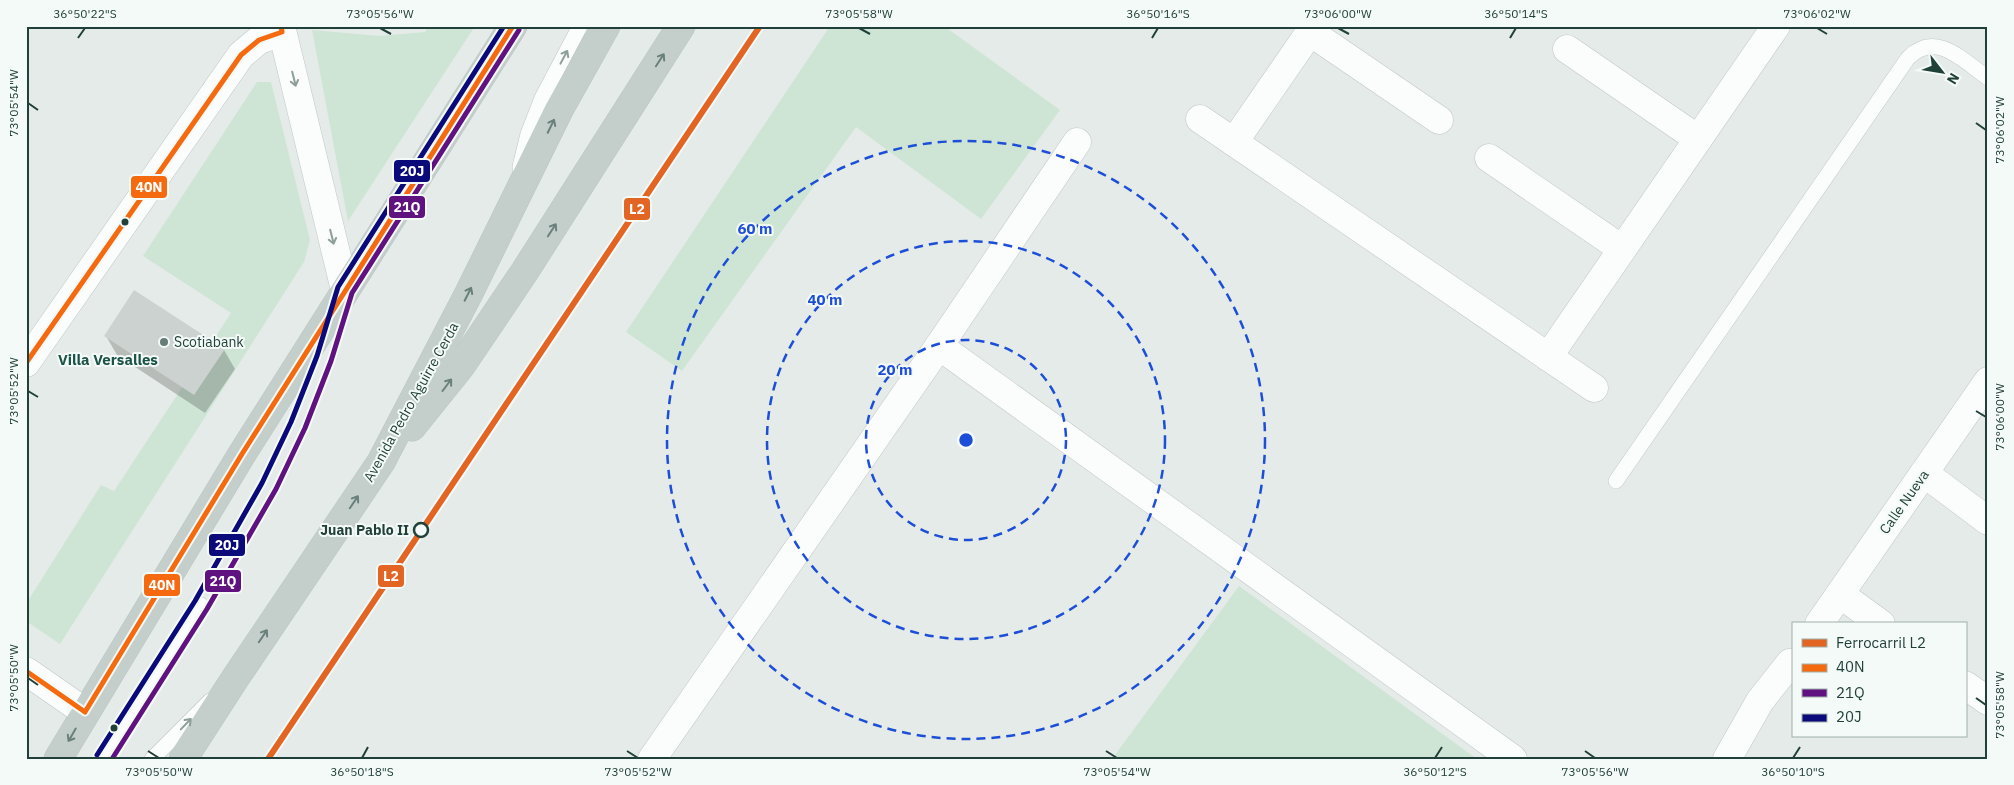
<svg xmlns="http://www.w3.org/2000/svg" width="2014" height="785" viewBox="0 0 2014 785" font-family="'IBM Plex Sans',sans-serif">
<style>
.green{fill:#cee5d5}
.shadow{fill:#0003}
.building{fill:#ccd2d0}
.lines{fill:none;stroke-linecap:round;stroke-linejoin:round}
.service-casing{stroke:#c2c8c6;stroke-width:16}
.minor-casing{stroke:#c2c8c6;stroke-width:29}
.secondary-casing{stroke:#c0c9c6;stroke-width:29}
.trunk-casing{stroke:#bcc7c4;stroke-width:29}
.service{stroke:#fbfcfc;stroke-width:15}
.minor{stroke:#fbfcfc;stroke-width:28}
.secondary{stroke:#fbfcfc;stroke-width:28}
.trunk{stroke:#c4cecb;stroke-width:28}
.bus-1-casing{stroke:#f4faf7;stroke-width:9}
.bus-2-casing{stroke:#f4faf7;stroke-width:9}
.bus-3-casing{stroke:#f4faf7;stroke-width:9}
.bus-1{stroke:#f56a0f;stroke-width:5}
.bus-2{stroke:#5f1280;stroke-width:5}
.bus-3{stroke:#0a0a7a;stroke-width:5}
.rail-1-casing{stroke:#f4faf7;stroke-width:10}
.rail-1{stroke:#e36523;stroke-width:6}
.oneway{stroke:#8e9e9a}
.oneway2{stroke:#6a807b}
.ticks{fill:none;stroke:#214039;stroke-width:2}
.ring{fill:none;stroke:#1d4ed8;stroke-width:2.5;stroke-dasharray:9 6}
.bus-dot{fill:#214039;stroke:#f4faf7;stroke-width:2}
.poi-dot{fill:#667c76;stroke:#f4faf7;stroke-width:2}
.stop-dot{fill:#f4faf7;stroke:#214039;stroke-width:2.5}
.labels{text-anchor:middle;stroke-width:4;stroke-linejoin:round;paint-order:stroke}
.poi-label{font-size:14px;fill:#214039;stroke:#f4faf7;text-anchor:start}
.street-label{font-size:14px;fill:#214039;stroke:#f4faf7}
.stop-label{font-size:14px;font-weight:bold;fill:#214039;stroke:#f4faf7;text-anchor:end}
.neighbourhood-label{font-size:15px;font-weight:bold;fill:#1c5348;stroke:#f4faf7}
.centre{fill:#1d4ed8;stroke:#f4faf7;stroke-width:2.5}
.ring-label{font-size:15px;text-anchor:middle;font-weight:bold;fill:#1d4ed8;stroke:#f4faf7;stroke-width:4;stroke-linejoin:round;paint-order:stroke}
.line-badge{stroke:#f4faf7;stroke-width:2}
.badge-label{font-size:14px;text-anchor:middle;font-weight:bold;fill:#fff}
.neatline{fill:none;stroke:#214039;stroke-width:2}
.ticks-label{font-size:12px;text-anchor:middle;fill:#214039}
</style>
<rect width="100%" height="100%" fill="#e5ebe8"/>
<!-- green -->
<g class="green">
<polygon points="429,26 475,26 348,221 312,30 379,36 425,32"/>
<polygon points="830,26 944,26 1060,110 981,219 856,127 682,371 626,332"/>
<polygon points="257,82 271,82 310,240 304,262 60,644 26,621 26,604 101,485 114,491 231,313 143,256"/>
<polygon points="1239,586 1477,759 1112,759"/>
</g>
<!-- shadow -->
<polygon class="shadow" points="106,336 224,350 235,369 205,413 117,355"/>
<!-- building -->
<polygon class="building" points="134,290 225,349 194,395 104,336"/>
<g class="lines">
<!-- service casing -->
<g class="service-casing">
<g id="service">
<polyline points="520,167 528,134 542,98 580,26"/>
<path d="M1616 481 1908 58C1936 30 1962 60 1988 78"/>
<polyline points="103,759 201,605"/>
<polyline points="152,759 210,701"/>
</g>
</g>
<!-- minor casing -->
<g class="minor-casing">
<g id="minor">
<polyline points="1310,32 1439,120"/>
<polyline points="1567,49 1698,139"/>
<polyline points="1200,119 1594,388"/>
<polyline points="1234,142 1314,26"/>
<polyline points="1489,158 1622,249"/>
<polyline points="939,346 1513,759"/>
<polyline points="1548,357 1776,26"/>
<polyline points="26,363 241,55 259,40 282,32"/>
<polyline points="1924,473 1988,521"/>
<polyline points="1840,594 1881,624"/>
<polyline points="1819,624 1988,381"/>
<polyline points="26,671 85,712"/>
<polyline points="1965,685 1988,701"/>
<polyline points="652,759 939,346 1077,142"/>
<polyline points="1727,759 1760,701 1790,663"/>
</g>
</g>
<!-- secondary casing -->
<g class="secondary-casing">
<polyline id="secondary" points="281,26 345,290"/>
</g>
<!-- trunk casing -->
<g class="trunk-casing">
<g id="trunk">
<polyline points="412,427 461,366 525,271 681,26"/>
<polyline points="58,759 242,454 513,26"/>
<polyline points="183,759 236,677 381,462 469,293 559,110 606,26"/>
</g>
</g>
<!-- service -->
<use href="#service" class="service"/>
<!-- minor -->
<use href="#minor" class="minor"/>
<!-- secondary -->
<use href="#secondary" class="secondary"/>
<!-- trunk -->
<use href="#trunk" class="trunk"/>
<!-- bus-1 casing -->
<g class="bus-1-casing">
<g id="bus-1">
<polyline points="26,363 241,55 259,40 282,32 281,26"/>
<polyline points="26,671 85,712 242,454 513,26"/>
</g>
</g>
<!-- bus-2 casing -->
<g class="bus-2-casing">
<polyline id="bus-2" points="112,759 207,609 276,489 305,428 331,361 352,293 519,30"/>
</g>
<!-- bus-3 casing -->
<g class="bus-3-casing">
<polyline id="bus-3" points="97,755 195,601 262,483 291,422 317,356 338,287 504,26"/>
</g>
<!-- bus-1 -->
<use href="#bus-1" class="bus-1"/>
<!-- bus-2 -->
<use href="#bus-2" class="bus-2"/>
<!-- bus-3 -->
<use href="#bus-3" class="bus-3"/>
<!-- rail-1 casing -->
<g class="rail-1-casing">
<polyline id="rail-1" points="268,759 760,26"/>
</g>
<!-- rail-1 -->
<use href="#rail-1" class="rail-1"/>
</g>
<!-- one-way arrows -->
<defs><path id="oneway-shaft" d="M-6 0H5M1.5-3L5.5 0L1.5 3" fill="none" stroke-width="1.6" stroke-linecap="round" stroke-linejoin="round" transform="scale(1.25)"/></defs>
<g class="oneway">
<use href="#oneway-shaft" transform="translate(564 57) rotate(-62)"/>
<use href="#oneway-shaft" transform="translate(294 79) rotate(76)"/>
<use href="#oneway-shaft" transform="translate(332 237) rotate(76)"/>
<use href="#oneway-shaft" transform="translate(186 724) rotate(-46)"/>
</g>
<g class="oneway2">
<use href="#oneway-shaft" transform="translate(660 60) rotate(-57)"/>
<use href="#oneway-shaft" transform="translate(551 126) rotate(-64)"/>
<use href="#oneway-shaft" transform="translate(552 230) rotate(-57)"/>
<use href="#oneway-shaft" transform="translate(468 294) rotate(-63)"/>
<use href="#oneway-shaft" transform="translate(447 385) rotate(-53)"/>
<use href="#oneway-shaft" transform="translate(354 502) rotate(-56)"/>
<use href="#oneway-shaft" transform="translate(263 636) rotate(-56)"/>
<use href="#oneway-shaft" transform="translate(72 735) rotate(120)"/>
</g>
<!-- ticks -->
<path class="ticks" d="M380 28 391 34M859 28 870 34M1338 28 1349 34M1817 28 1827 34M78 38 85 28M1152 38 1158 28M1510 38 1516 28M28 103 38 110M1976 123 1986 130M28 391 38 397M1976 411 1986 417M28 678 38 685M1976 698 1986 705M148 751 159 758M627 751 638 758M1106 751 1117 758M1585 751 1595 758M362 758 368 747M1435 758 1442 747M1793 758 1800 747"/>
<!-- distance rings -->
<g class="ring">
<circle cx="966" cy="440" r="100"/>
<circle cx="966" cy="440" r="199"/>
<circle cx="966" cy="440" r="299"/>
</g>
<!-- markers -->
<g class="bus-dot">
<circle cx="125" cy="222" r="4.5"/>
<circle cx="114" cy="728" r="4.5"/>
</g>
<circle class="poi-dot" cx="164" cy="342" r="5"/>
<circle class="stop-dot" cx="421" cy="530" r="7"/>
<g class="labels">
<!-- poi labels -->
<g class="poi-label">
<text x="174" y="347">Scotiabank</text>
</g>
<!-- street labels -->
<g class="street-label">
<text transform="translate(411 402) rotate(-61)" y="5">Avenida Pedro Aguirre Cerda</text>
<text transform="translate(1904 502) rotate(-55)" y="5">Calle Nueva</text>
</g>
<!-- stop labels -->
<g class="stop-label">
<text x="409" y="535">Juan Pablo II</text>
</g>
<!-- neighbourhood labels -->
<g class="neighbourhood-label">
<text x="108" y="365">Villa Versalles</text>
</g>
</g>
<circle cx="966" cy="440" r="8" class="centre"/>
<g class="ring-label">
<text x="755" y="234">60 m</text>
<text x="825" y="305">40 m</text>
<text x="895" y="375">20 m</text>
</g>
<g class="line-badge">
<rect x="393" y="159" width="38" height="24" rx="5" fill="#0a0a7a"/>
<rect x="130" y="175" width="38" height="24" rx="5" fill="#f56a0f"/>
<rect x="388" y="195" width="38" height="24" rx="5" fill="#5f1280"/>
<rect x="623" y="197" width="28" height="24" rx="5" fill="#e36523"/>
<rect x="208" y="533" width="38" height="24" rx="5" fill="#0a0a7a"/>
<rect x="377" y="564" width="28" height="24" rx="5" fill="#e36523"/>
<rect x="204" y="569" width="38" height="24" rx="5" fill="#5f1280"/>
<rect x="143" y="573" width="38" height="24" rx="5" fill="#f56a0f"/>
</g>
<g class="badge-label">
<text x="412" y="176">20J</text>
<text x="149" y="192">40N</text>
<text x="407" y="212">21Q</text>
<text x="637" y="214">L2</text>
<text x="227" y="550">20J</text>
<text x="391" y="581">L2</text>
<text x="223" y="586">21Q</text>
<text x="162" y="590">40N</text>
</g>
<!-- border -->
<rect width="2014" height="785" fill="none" stroke="#f4faf7" stroke-width="55"/>
<!-- legend -->
<rect x="1792" y="622" width="175" height="115" fill="#f4faf7" stroke="#a0b0ab"/>
<rect x="1802" y="639" width="25" height="8" fill="#e36523" stroke="#a0b0ab"/>
<text x="1836" y="648" font-size="15" fill="#214039">Ferrocarril L2</text>
<rect x="1802" y="664" width="25" height="8" fill="#f56a0f" stroke="#a0b0ab"/>
<text x="1836" y="672" font-size="15" fill="#214039">40N</text>
<rect x="1802" y="689" width="25" height="8" fill="#5f1280" stroke="#a0b0ab"/>
<text x="1836" y="698" font-size="15" fill="#214039">21Q</text>
<rect x="1802" y="714" width="25" height="8" fill="#0a0a7a" stroke="#a0b0ab"/>
<text x="1836" y="722" font-size="15" fill="#214039">20J</text>
<!-- north arrow -->
<g transform="translate(1942 72) rotate(121)" stroke="#f4faf7" stroke-width="4" paint-order="stroke">
<path d="M0-4L9 19L0 12L-9 19Z" fill="#214039"/>
<text y="-8" font-size="14" font-weight="bold" text-anchor="middle" fill="#214039">N</text>
</g>
<rect x="28" y="28" width="1958" height="730" class="neatline"/>
<g class="ticks-label">
<text x="85" y="18">36°50'22"S</text>
<text x="380" y="18">73°05'56"W</text>
<text x="859" y="18">73°05'58"W</text>
<text x="1158" y="18">36°50'16"S</text>
<text x="1338" y="18">73°06'00"W</text>
<text x="1516" y="18">36°50'14"S</text>
<text x="1817" y="18">73°06'02"W</text>
<text transform="translate(14 103) rotate(-90)" y="4">73°05'54"W</text>
<text transform="translate(2000 130) rotate(-90)" y="4">73°06'02"W</text>
<text transform="translate(14 391) rotate(-90)" y="4">73°05'52"W</text>
<text transform="translate(2000 417) rotate(-90)" y="4">73°06'00"W</text>
<text transform="translate(14 678) rotate(-90)" y="4">73°05'50"W</text>
<text transform="translate(2000 705) rotate(-90)" y="4">73°05'58"W</text>
<text x="159" y="776">73°05'50"W</text>
<text x="362" y="776">36°50'18"S</text>
<text x="638" y="776">73°05'52"W</text>
<text x="1117" y="776">73°05'54"W</text>
<text x="1435" y="776">36°50'12"S</text>
<text x="1595" y="776">73°05'56"W</text>
<text x="1793" y="776">36°50'10"S</text>
</g>
</svg>
